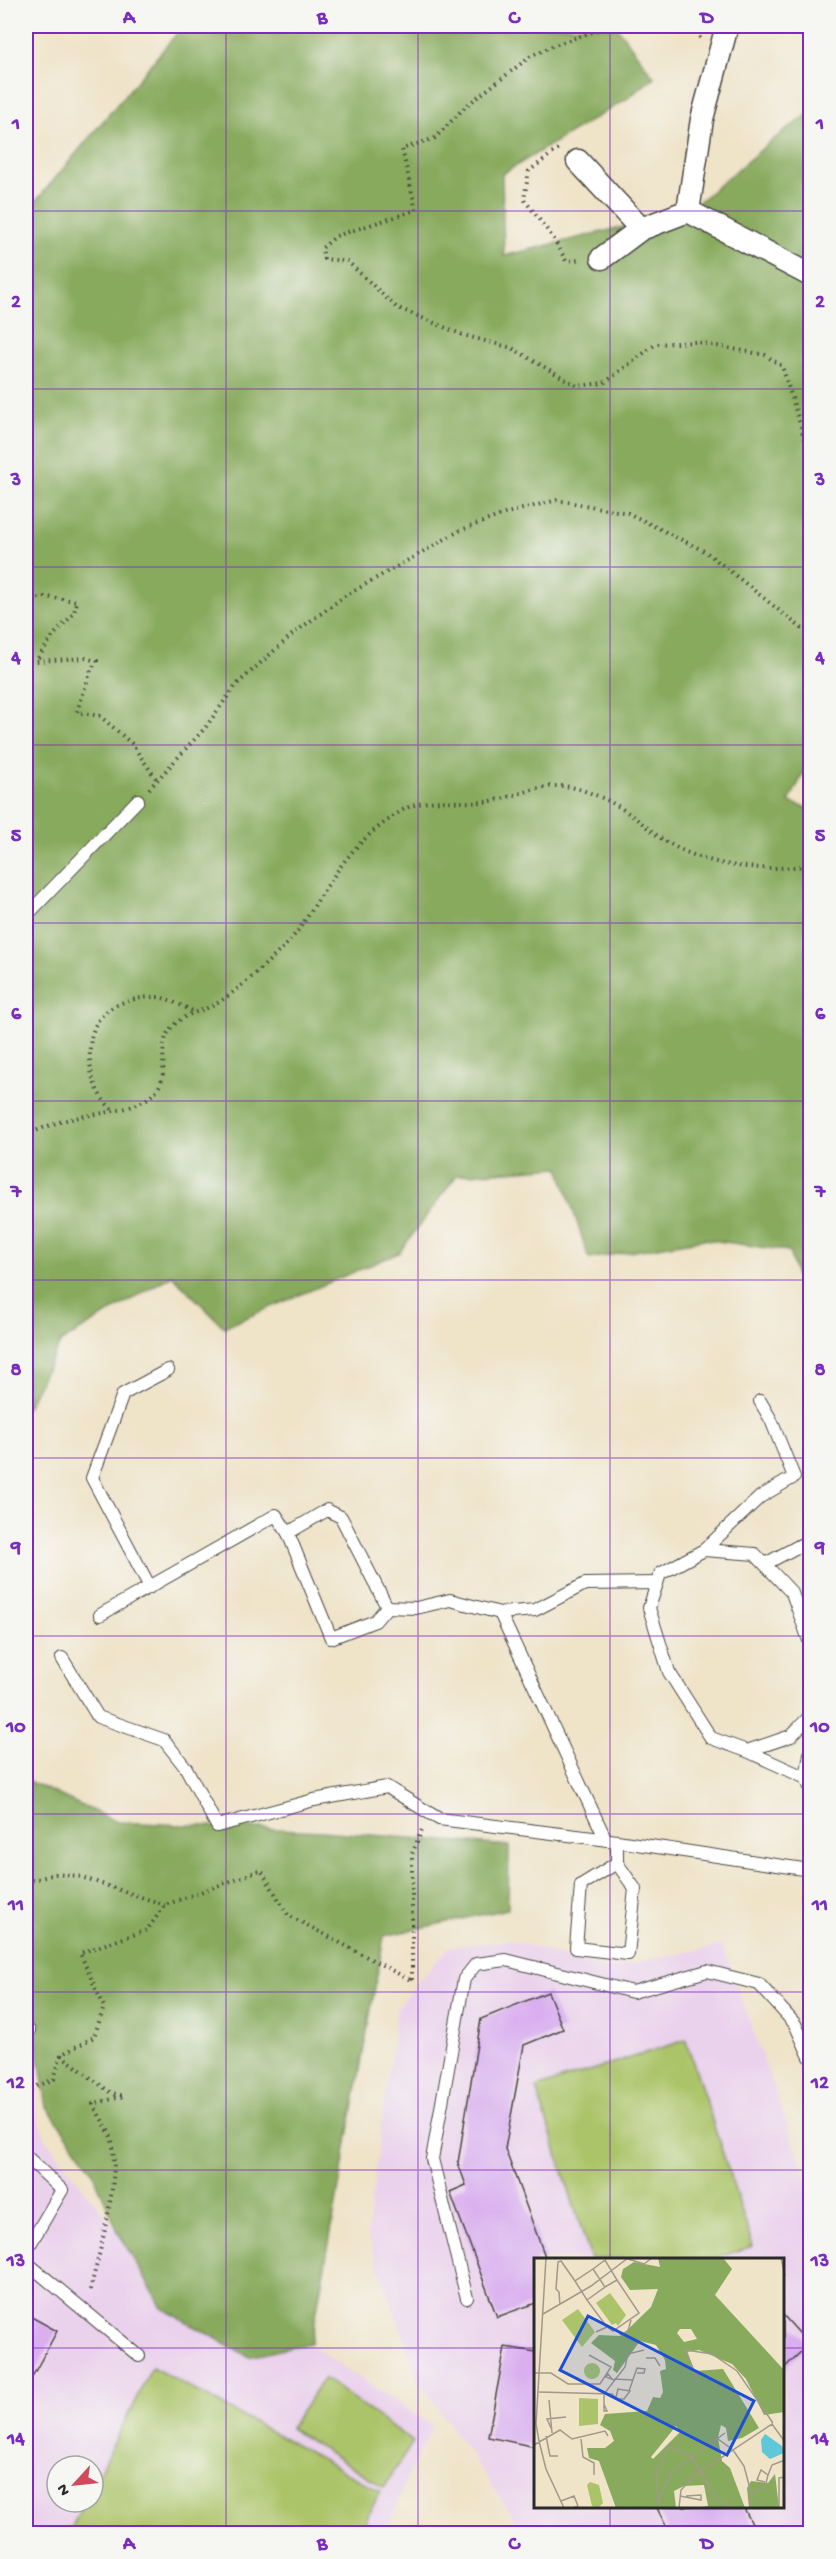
<svg xmlns="http://www.w3.org/2000/svg" width="836" height="2559" viewBox="0 0 836 2559" font-family="'Gochi Hand',sans-serif">
<style>
.built{fill:#ead1ec;fill-rule:evenodd}
.green{fill:#abc469;stroke:#6b784a;stroke-width:1.5}
.forest{fill:#88aa5d;stroke:#5a6a44;stroke-width:1.5}
.building{fill:#d9afef}
.lines{fill:none;stroke-linecap:round;stroke-linejoin:round}
.lane-casing{stroke:#484743;stroke-width:14}
.street-casing{stroke:#484743;stroke-width:25}
.path{stroke:#484743;stroke-width:4;stroke-dasharray:1.5 4.5;stroke-linecap:butt}
.lane{stroke:#fff;stroke-width:12}
.street{stroke:#fff;stroke-width:22}
.grid{fill:none;stroke:#7b2cbf;stroke-width:1.5;stroke-opacity:0.55}
.inset-road{fill:none;stroke:#a19989;stroke-width:1.5}
.view{fill:#1d4ed8;fill-opacity:0.15;stroke:#1d4ed8;stroke-width:3}
.inset-edge{fill:none;stroke:#2b2b2b;stroke-width:3}
.neatline{fill:none;stroke:#7b2cbf;stroke-width:2}
.grid-label{font-size:20px;text-anchor:middle;font-weight:bold;fill:#7b2cbf}
</style>
<rect width="100%" height="100%" fill="#f6f6f2"/>
<filter id="ink" filterUnits="userSpaceOnUse"><feTurbulence type="fractalNoise" baseFrequency=".0167" numOctaves="2"/><feDisplacementMap in="SourceGraphic" scale="12" xChannelSelector="R" yChannelSelector="G"/><feConvolveMatrix kernelMatrix="1 2 1 2 8 2 1 2 1" color-interpolation-filters="sRGB"/></filter>
<filter id="wash" filterUnits="userSpaceOnUse"><feTurbulence type="fractalNoise" baseFrequency=".008" numOctaves="4" result="noise"/><feDisplacementMap in="SourceGraphic" scale="24" xChannelSelector="R" yChannelSelector="G"/><feGaussianBlur stdDeviation="1.35" result="paint"/><feColorMatrix in="noise" values="0 0 0 0 0 0 0 0 0 0 0 0 0 0 0 0 0 1.4 0 .05"/><feComposite in="paint" operator="in"/></filter>
<g filter="url(#wash)">
<rect width="100%" height="100%" fill="#efe3c8"/>
<!-- built -->
<g class="built">
<path d="M510 1940 607 1969 722 1945 810 2188V2533H524L418 2379 367 2233 397 2007 449 1947ZM536 2259H784V2506H536Z"/>
<path d="M26 2023 34 2028 36 2038 33 2104 46 2139 119 2234 162 2308 249 2357 310 2345 433 2426 408 2475 387 2533H26ZM57 2466H93V2502H57Z"/>
</g>
<!-- green -->
<g class="green">
<polygon points="686,2040 753,2246 713,2259 591,2259 536,2088"/>
<polygon points="152,2367 380,2491 360,2533 69,2533 84,2502 93,2502 93,2485"/>
<polygon points="324,2378 413,2442 384,2487 290,2428"/>
</g>
<!-- forest -->
<g class="forest">
<polygon points="183,26 616,26 654,77 627,99 502,174 504,256 688,211 770,142 810,113 810,760 789,802 810,809 810,1326 789,1251 704,1239 589,1259 559,1167 457,1175 399,1253 224,1327 172,1275 61,1342 26,1409 26,213"/>
<polygon points="26,1780 117,1822 321,1831 509,1846 508,1909 384,1936 311,2343 249,2357 162,2308 119,2234 91,2168 47,2107 34,2028 26,2023"/>
</g>
<g id="blocks">
<!-- building -->
<g class="building">
<polygon points="548,1992 563,2029 524,2045 505,2149 546,2259 536,2259 536,2303 497,2317 450,2192 466,2185 458,2163 481,2019"/>
<polygon points="26,2314 57,2331 26,2388"/>
<polygon points="783,2315 809,2344 783,2369"/>
<polygon points="505,2347 536,2352 536,2447 488,2437"/>
<polygon points="656,2506 743,2506 757,2534 670,2534"/>
</g>
</g>
</g>
<g filter="url(#ink)">
<use href="#blocks" fill-opacity="0" stroke="#484743" stroke-width="1.5"/>
<g class="lines">
<!-- lane casing -->
<g class="lane-casing">
<g id="lane">
<polyline points="26,916 138,800"/>
<polyline points="704,1550 760,1497 794,1477 771,1420 760,1401"/>
<polyline points="765,1564 810,1540"/>
<polyline points="150,1587 92,1478 123,1394 168,1370"/>
<polyline points="387,1607 341,1517 327,1510 288,1533 331,1638 375,1621 387,1607 416,1608 450,1600 500,1613 535,1610 585,1584 657,1583"/>
<polyline points="500,1613 606,1840"/>
<polyline points="100,1615 276,1515 288,1533"/>
<polyline points="810,1643 792,1593 755,1554 704,1550 660,1574 649,1608 669,1672 711,1738 747,1751 791,1736 810,1716"/>
<polyline points="62,1658 98,1717 164,1740 186,1768 217,1826 314,1800 387,1787 439,1819 617,1841 810,1870"/>
<polyline points="747,1751 806,1778"/>
<polyline points="810,1754 806,1778 810,1787"/>
<polyline points="617,1841 617,1863 635,1889 628,1954 576,1948 581,1885 617,1863"/>
<polyline points="26,2029 29,2031 26,2036"/>
<polyline points="26,2156 62,2190 26,2251"/>
<polyline points="26,2262 139,2356"/>
<polyline points="467,2298 432,2159 464,1979 476,1964 506,1960 633,1992 707,1971 759,1984 795,2024 810,2057"/>
</g>
</g>
<!-- street casing -->
<g class="street-casing">
<g id="street">
<polyline points="578,161 641,229 688,211"/>
<polyline points="688,211 702,119 727,26"/>
<polyline points="688,211 810,275"/>
<polyline points="602,258 641,229"/>
</g>
</g>
<!-- path -->
<g class="path">
<polyline points="609,26 552,46 531,56 466,106 435,138 402,149 416,210 336,236 322,248 324,259 347,261 396,307 463,335 512,348 577,386 604,383 656,344 696,342 765,355 782,366 810,457"/>
<polyline points="694,26 701,40"/>
<polyline points="558,149 529,171 524,199 554,239 566,261 581,260"/>
<polyline points="26,600 45,597 77,601 74,613 53,636 36,661 85,658 97,661 91,670 77,712 100,716 131,743 157,780"/>
<polyline points="149,789 205,728 236,685 294,633 345,596 461,530 507,513 557,500 628,513 706,552 810,635"/>
<path d="M112 1109C98 1097 91 1079 90 1061 88 1025 101 1006 136 999 144 997 156 996 163 998 173 1001 184 1007 193 1011"/>
<path d="M26 1135C40 1129 56 1122 71 1119 98 1112 132 1113 153 1094 173 1076 154 1047 172 1027 186 1012 199 1013 214 1005 237 992 266 964 285 946 304 926 316 901 332 879 346 857 363 838 384 823 395 815 405 807 418 804 440 798 463 804 485 802 517 798 542 780 575 788 594 793 615 803 631 815 644 824 656 836 670 844 712 868 764 872 810 865"/>
<polyline points="26,1882 55,1874 78,1876 165,1905"/>
<path d="M61 2055 111 2093 124 2096 93 2104C98 2115 107 2126 111 2137 122 2174 99 2255 89 2294"/>
<polyline points="26,2091 54,2079 61,2055 94,2037 104,2007 80,1953 147,1930 165,1905 261,1870 288,1915 412,1981 412,1854 423,1827"/>
</g>
<!-- lane -->
<use href="#lane" class="lane"/>
<!-- street -->
<use href="#street" class="street"/>
</g>
</g>
<!-- grid -->
<path class="grid" d="M226 26V2534M418 26V2534M610 26V2259M26 211H810M26 389H810M26 567H810M26 745H810M26 923H810M26 1101H810M26 1280H810M26 1458H810M26 1636H810M26 1814H810M26 1992H810M26 2170H810M26 2348H536M784 2348H810M610 2506V2534"/>
<!-- overview -->
<g transform="translate(534 2258)">
<rect width="250" height="250" fill="#efe3c8"/>
<path d="M76 35 92 57 84 68 82 65 78 67 62 45ZM44 51 61 74 48 89 28 62ZM50 113a8 8 0 1 1 16 0a8 8 0 1 1-16 0ZM45 140 64 141V166L45 168ZM56 224 65 227 69 245 64 250 58 248 53 227Z" fill="#abc469"/>
<path d="M124 0 190 1 198 11 181 37 250 112V154L230 157 212 121 198 106 165 92 153 94 161 113 189 111 225 170 208 180 194 183 192 170 187 167 184 180 188 203 196 210 211 250H161L174 248 170 227 150 228 140 233 142 250H82L65 203 55 200 53 190H71L80 183 76 173 66 167 71 156 113 153 119 139 126 140 129 134 126 113 132 111 131 102 122 87 106 83 83 115 79 112 81 103 57 85 65 77 87 78 117 49 124 31 96 32 87 19 89 11 100 4 126 9ZM146 71H157L163 81 150 84 143 75ZM142 168 146 174 119 201 117 199ZM241 216 245 250H215L213 230 217 223 234 225Z" fill="#88aa5d" fill-rule="evenodd"/>
<path d="M231 176 248 188 250 195 236 201 228 194 227 182Z" fill="#5ec8d8"/>
<path class="inset-road" d="M247 0 251 18M94 1 110 6 118 0M59 11 71 29 53 42 41 23ZM59 11 71 2 83 22 71 29M53 42 73 69 62 74M26 47 25 34 22 31 24 4 27 3 41 23M9 56 57 28 94 0M73 69 79 73 105 55 83 22M85 74 87 77 94 73 97 62M112 100H121L126 108M0 115H17L34 126H66L77 109 55 97M78 121 74 116 72 119 80 122M80 121 99 122M164 125 152 92 178 96 203 113 239 165M95 133 103 110 111 111 110 115H103M5 134 78 136 80 138 83 140 84 141H90L96 133 84 131 82 139M15 142 18 175M70 146 73 153H70V136L91 109 94 96 110 92M17 170 13 161 32 159M12 178 16 198H24M47 181 49 199 60 205V217M184 181 199 192 210 208 218 238 216 250M5 183 12 211 30 250M5 183 2 166 12 0M0 187 26 172 38 181 71 173 74 178M157 199 184 242 200 250M234 217 238 207 251 202M218 235 231 229 234 217 227 212 223 222 231 224M146 238 167 242V237L152 238M124 242 122 216 135 188 157 199M27 243 40 238 44 248 39 250M126 250 124 242 139 213 191 175M145 250 147 232 161 217 238 166 251 184M245 250V220L251 219"/>
<path class="view" d="M54 58 220 143 193 197 26 112Z"/>
<rect width="250" height="250" class="inset-edge"/>
</g>
<!-- margin -->
<rect width="836" height="2559" fill="none" stroke="#f6f6f2" stroke-width="66"/>
<!-- north arrow -->
<g transform="translate(75 2484) rotate(243)"><circle r="28" fill="#f6f6f2" stroke="#a5a5a2" stroke-width="1.5"/>
<path d="M0-4.5L10 22L0 15L-10 22Z" fill="#d1495b"/>
<text y="-9" font-size="16" font-weight="bold" text-anchor="middle" fill="#2b2b2b">N</text>
</g>
<rect x="33" y="33" width="770" height="2493" class="neatline"/>
<g class="grid-label">
<text x="129" y="23">A</text>
<text x="322" y="23">B</text>
<text x="514" y="23">C</text>
<text x="707" y="23">D</text>
<text x="16" y="129">1</text>
<text x="820" y="129">1</text>
<text x="16" y="307">2</text>
<text x="820" y="307">2</text>
<text x="16" y="485">3</text>
<text x="820" y="485">3</text>
<text x="16" y="663">4</text>
<text x="820" y="663">4</text>
<text x="16" y="841">5</text>
<text x="820" y="841">5</text>
<text x="16" y="1019">6</text>
<text x="820" y="1019">6</text>
<text x="16" y="1197">7</text>
<text x="820" y="1197">7</text>
<text x="16" y="1375">8</text>
<text x="820" y="1375">8</text>
<text x="16" y="1553">9</text>
<text x="820" y="1553">9</text>
<text x="16" y="1732">10</text>
<text x="820" y="1732">10</text>
<text x="16" y="1910">11</text>
<text x="820" y="1910">11</text>
<text x="16" y="2088">12</text>
<text x="820" y="2088">12</text>
<text x="16" y="2266">13</text>
<text x="820" y="2266">13</text>
<text x="16" y="2444">14</text>
<text x="820" y="2444">14</text>
<text x="129" y="2549">A</text>
<text x="322" y="2549">B</text>
<text x="514" y="2549">C</text>
<text x="707" y="2549">D</text>
</g>
</svg>
